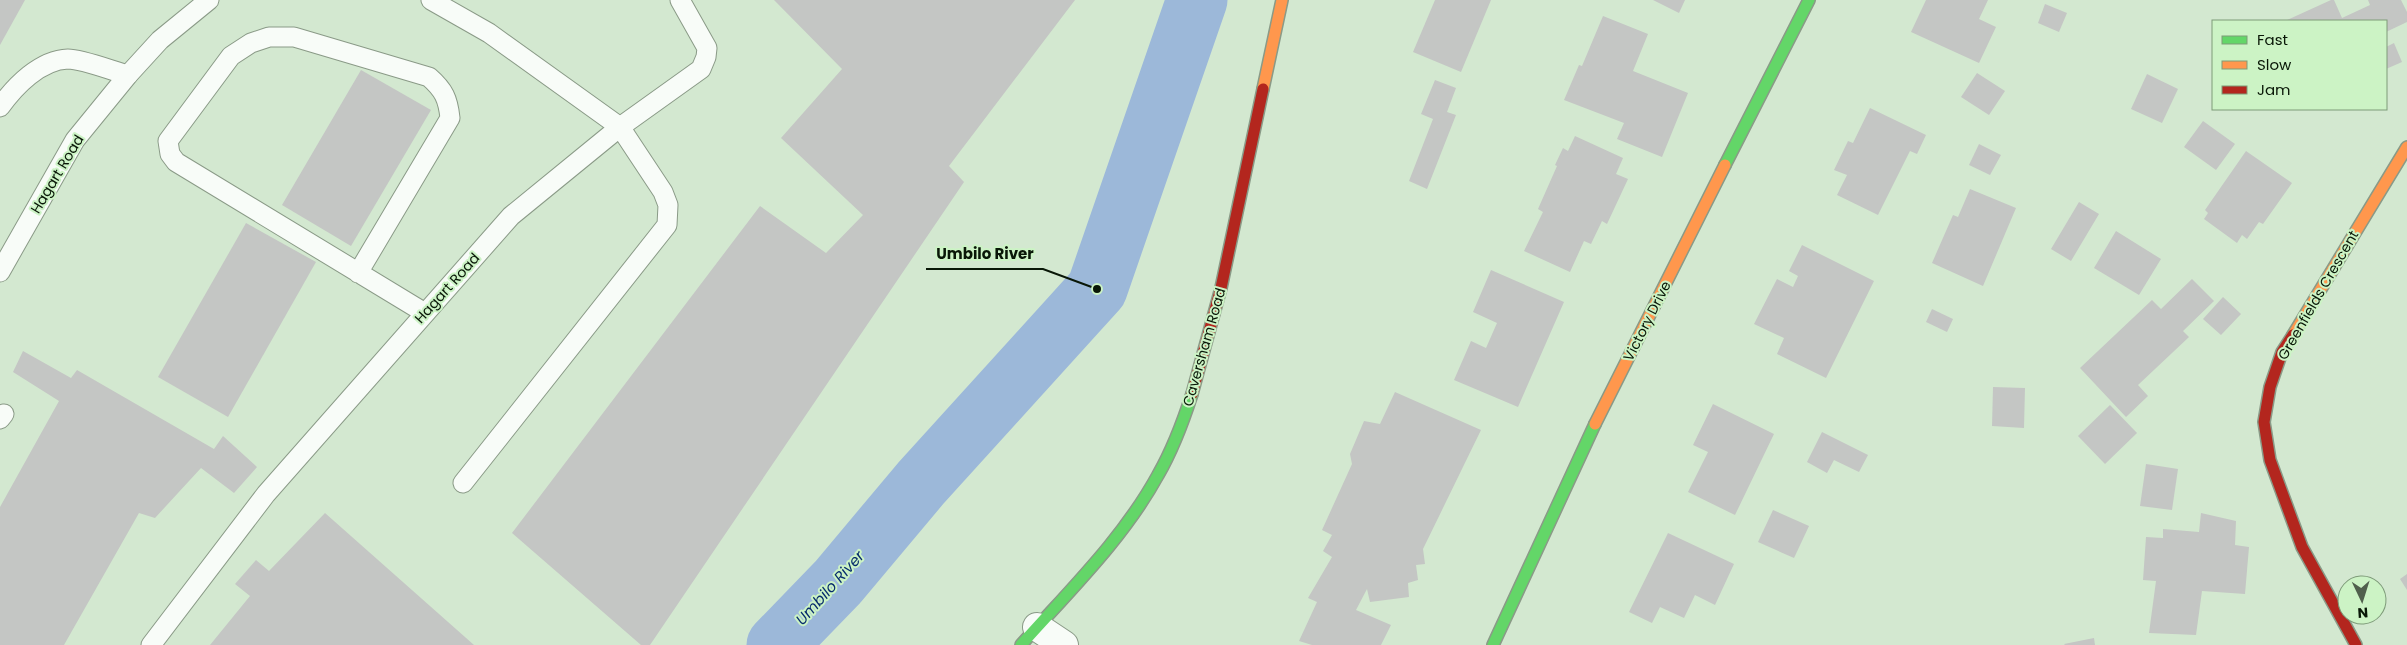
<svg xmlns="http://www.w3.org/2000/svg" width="2407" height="645" viewBox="0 0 2407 645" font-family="Poppins,sans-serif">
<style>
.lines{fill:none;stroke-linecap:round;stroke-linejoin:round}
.river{stroke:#9cb8d9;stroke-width:61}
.building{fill:#c4c6c4}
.lane-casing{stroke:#8a9a87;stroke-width:21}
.street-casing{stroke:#8a9a87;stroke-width:30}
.fast-casing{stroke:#8a9a87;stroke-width:14}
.slow-casing{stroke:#8a9a87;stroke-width:14}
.jam-casing{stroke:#8a9a87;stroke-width:14}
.lane{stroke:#f8fcf8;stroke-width:19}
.street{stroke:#f8fcf8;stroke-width:28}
.fast{stroke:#63d668;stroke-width:11}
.slow{stroke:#ff974d;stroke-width:11}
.jam{stroke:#b3261e;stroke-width:11}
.labels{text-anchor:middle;stroke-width:4;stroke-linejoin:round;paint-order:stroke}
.street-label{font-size:14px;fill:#091707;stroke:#ccf3c5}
.water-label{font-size:15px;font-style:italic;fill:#072c6d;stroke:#ccf3c5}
.leader{fill:none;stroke:#091707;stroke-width:2}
.callout-dot{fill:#091707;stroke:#ccf3c5;stroke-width:2}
.callout-label{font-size:15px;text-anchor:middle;font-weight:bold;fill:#091707;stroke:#ccf3c5;stroke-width:4;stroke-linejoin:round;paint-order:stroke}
</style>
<rect width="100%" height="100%" fill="#d3e8d0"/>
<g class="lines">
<!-- river -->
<polyline class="river" points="777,645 838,582 921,483 1097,289 1197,0"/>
</g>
<!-- building -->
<g class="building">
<polygon points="0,0 25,0 0,45"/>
<polygon points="774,0 1075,0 949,166 964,182 650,645 641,645 512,533 760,206 826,253 863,215 781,138 842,69"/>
<polygon points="1435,0 1491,0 1461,72 1413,52"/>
<polygon points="1653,0 1685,0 1679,13"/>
<polygon points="1926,0 1988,0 1979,19 1996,27 1979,63 1911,32"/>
<polygon points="2331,0 2334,0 2342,18 2370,5 2368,0 2401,0 2407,12 2407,22 2386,32 2386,21 2285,21"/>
<polygon points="2045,4 2067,13 2059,32 2038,23"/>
<polygon points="1603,16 1648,34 1633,71 1688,93 1662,157 1617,139 1624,123 1564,100 1579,65 1582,66"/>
<polygon points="2394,43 2402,62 2386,69 2386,47"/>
<polygon points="361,70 431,110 351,246 282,205"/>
<polygon points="1977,73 2005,91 1989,115 1961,97"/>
<polygon points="2147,74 2178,89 2162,123 2131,109"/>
<polygon points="1435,80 1456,88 1447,112 1456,115 1427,189 1409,181 1433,119 1421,114"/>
<polygon points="1870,108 1926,135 1917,154 1910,151 1878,215 1837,195 1847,175 1834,170 1848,141 1853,143"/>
<polygon points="2203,121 2235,144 2216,170 2184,147"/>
<polygon points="1575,136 1623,158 1616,174 1628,179 1607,224 1602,221 1591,244 1584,241 1570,272 1524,251 1543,212 1538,209 1557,166 1555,165 1563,148 1568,151"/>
<polygon points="1979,144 2001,155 1990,175 1969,165"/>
<polygon points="2246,151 2292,183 2263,224 2259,222 2247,239 2242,235 2237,243 2204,219 2208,213 2205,210"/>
<polygon points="1970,189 2016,208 1983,286 1932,263 1953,215 1958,217"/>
<polygon points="2079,202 2099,214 2071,261 2051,249"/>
<polygon points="246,223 316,262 228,417 158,377"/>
<polygon points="2116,231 2161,259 2139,295 2094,268"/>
<polygon points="1802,245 1874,281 1826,378 1777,354 1784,338 1754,324 1777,279 1793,287 1798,276 1789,271"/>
<polygon points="1491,270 1564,302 1518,407 1454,380 1471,341 1486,348 1497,323 1473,312"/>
<polygon points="2192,279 2214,301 2183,331 2189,337 2138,385 2148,396 2126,417 2080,368 2152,300 2161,309"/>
<polygon points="2223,297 2241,314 2221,335 2203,319"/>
<polygon points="1932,309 1953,319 1947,332 1926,322"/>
<polygon points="23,351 71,378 77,370 214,449 223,436 257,467 234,493 201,468 155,518 139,513 64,645 0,645 0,507 59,401 13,372"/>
<polygon points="1993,387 2025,388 2024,428 1992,426"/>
<polygon points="1395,392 1481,430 1423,549 1425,564 1416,565 1418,580 1408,583 1409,597 1370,602 1367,589 1356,610 1391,625 1381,645 1312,645 1299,641 1317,602 1308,598 1332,557 1323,551 1332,535 1322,530 1352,464 1350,454 1364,421 1380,424"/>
<polygon points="1713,404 1774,434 1735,515 1688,492 1708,452 1693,445"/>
<polygon points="2110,405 2137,433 2105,464 2078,436"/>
<polygon points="1822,432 1868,455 1859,472 1834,460 1827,473 1807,462"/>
<polygon points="2146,464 2178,469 2172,510 2140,506"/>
<polygon points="1773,510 1809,526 1794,558 1758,542"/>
<polygon points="325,513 474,645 210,645 250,596 235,584 256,560 269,571"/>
<polygon points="2201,513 2236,521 2235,545 2249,547 2245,594 2202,591 2196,635 2149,633 2156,581 2143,580 2146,537 2163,538 2163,529 2199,532"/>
<polygon points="1668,533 1734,564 1715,605 1695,595 1684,618 1660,607 1652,623 1629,612"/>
<polygon points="2407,574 2407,590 2400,579"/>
<polygon points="2094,638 2095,645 2065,645 2064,644"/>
</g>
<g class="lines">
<!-- lane casing -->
<g class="lane-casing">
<g id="lane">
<path d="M0 107C15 86 40 60 68 59 82 59 113 71 128 75"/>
<polyline points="0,272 75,140 128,75 160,40 209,0"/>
<path d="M358 273 450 118C448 99 444 90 429 77L294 37H269L251 43 231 56 168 141 170 154 176 162 425 313"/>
<polyline points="0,419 4,414"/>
<polyline points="463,483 667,225 668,205 663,192 620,127 701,69 706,57 707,48 680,0"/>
<polyline points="151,645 266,494 511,216 620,127 489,33 431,0"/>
</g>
</g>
<!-- street casing -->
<g class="street-casing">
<polyline id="street" points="1037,627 1064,645"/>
</g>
<!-- fast casing -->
<g class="fast-casing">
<g id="fast">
<polyline points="1725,165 1809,0"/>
<path d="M1021 645C1069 591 1123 539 1158 475 1173 449 1183 422 1192 394"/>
<polyline points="1493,645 1595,424"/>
</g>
</g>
<!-- slow casing -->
<g class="slow-casing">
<g id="slow">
<polyline points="1263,89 1282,0"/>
<polyline points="2293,335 2407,147"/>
<polyline points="1595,424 1725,165"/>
</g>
</g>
<!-- jam casing -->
<g class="jam-casing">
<g id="jam">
<polyline points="2293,335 2282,352 2270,387 2264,422 2270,460 2302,547 2356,645"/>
<polyline points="1192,394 1221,288 1263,89"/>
</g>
</g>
<!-- lane -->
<use href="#lane" class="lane"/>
<!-- street -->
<use href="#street" class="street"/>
<!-- fast -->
<use href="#fast" class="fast"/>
<!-- slow -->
<use href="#slow" class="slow"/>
<!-- jam -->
<use href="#jam" class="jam"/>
</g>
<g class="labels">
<!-- street labels -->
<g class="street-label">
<text transform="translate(57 174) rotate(-59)" y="5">Hagart Road</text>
<text transform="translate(447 288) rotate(-48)" y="5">Hagart Road</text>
<text transform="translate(2318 295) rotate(-60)" y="5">Greenfields Crescent</text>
<text transform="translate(1647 321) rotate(-63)" y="5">Victory Drive</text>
<text transform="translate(1204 347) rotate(-74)" y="5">Caversham Road</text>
</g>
<!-- water labels -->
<g class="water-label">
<text transform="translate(830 588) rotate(-48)" y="5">Umbilo River</text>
</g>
</g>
<!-- callouts -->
<path class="leader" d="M1097 289L1043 269H926"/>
<circle class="callout-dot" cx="1097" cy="289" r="5"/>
<g class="callout-label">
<text x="985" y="259">Umbilo River</text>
</g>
<!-- legend -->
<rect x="2212" y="20" width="175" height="90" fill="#ccf3c5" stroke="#7e9b79"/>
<rect x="2222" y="36" width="25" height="8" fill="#63d668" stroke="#7e9b79"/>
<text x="2257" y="45" font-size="15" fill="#091707">Fast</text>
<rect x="2222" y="61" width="25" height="8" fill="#ff974d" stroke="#7e9b79"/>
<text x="2257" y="70" font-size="15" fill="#091707">Slow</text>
<rect x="2222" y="86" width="25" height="8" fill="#b3261e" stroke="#7e9b79"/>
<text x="2257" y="95" font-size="15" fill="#091707">Jam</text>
<!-- north arrow -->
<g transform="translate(2362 600) rotate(176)"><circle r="24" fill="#ccf3c5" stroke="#7e9b79"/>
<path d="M0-4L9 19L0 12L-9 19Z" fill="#50604d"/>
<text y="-8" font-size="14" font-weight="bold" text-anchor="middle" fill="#091707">N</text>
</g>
</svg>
